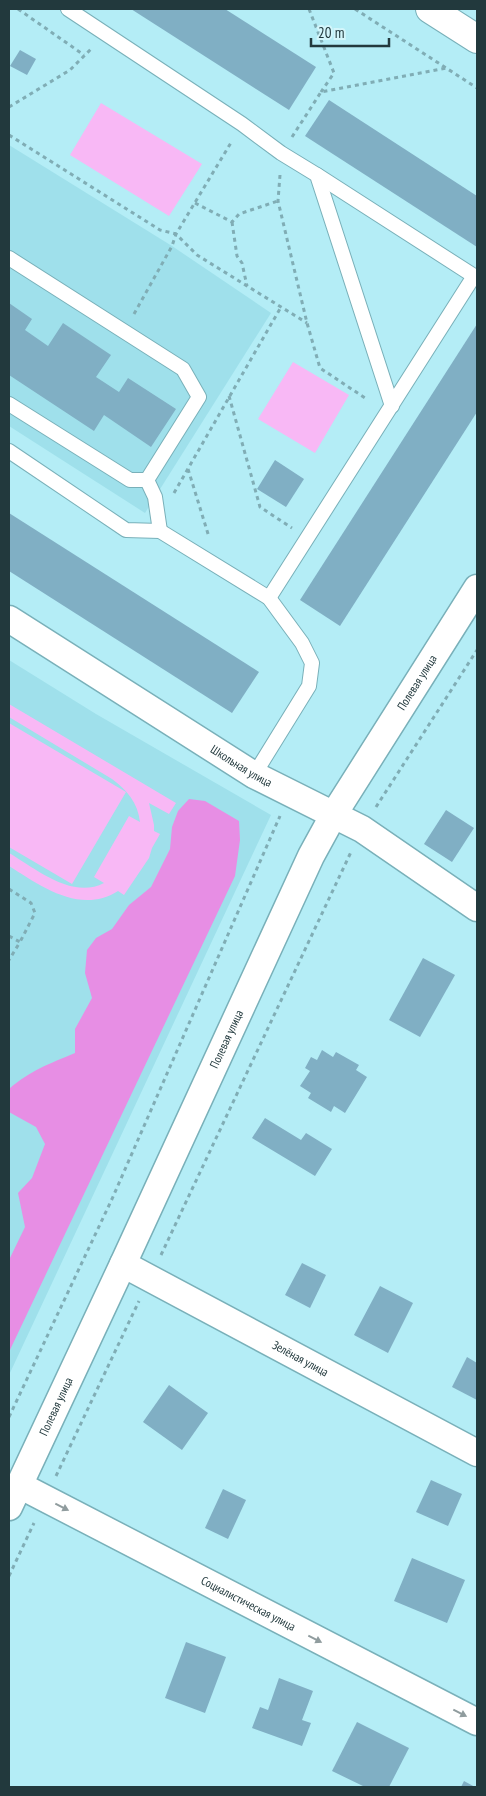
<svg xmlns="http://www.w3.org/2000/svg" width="486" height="1796" viewBox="0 0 486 1796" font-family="'PT Sans Narrow',sans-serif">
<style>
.built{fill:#9fe0eb}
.green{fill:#f8b8f5}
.forest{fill:#e78ee4}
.building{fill:#80afc4}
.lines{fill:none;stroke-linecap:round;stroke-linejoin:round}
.lane-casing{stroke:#79b0b9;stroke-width:16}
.street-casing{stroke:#79b0b9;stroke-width:29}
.secondary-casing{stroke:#79b0b9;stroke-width:30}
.path{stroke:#80adb5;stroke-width:3;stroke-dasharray:4 4;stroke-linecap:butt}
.lane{stroke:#fff;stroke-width:14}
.street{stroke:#fff;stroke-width:26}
.secondary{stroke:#fff;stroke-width:28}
.oneway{fill:#909c9e}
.labels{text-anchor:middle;stroke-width:5;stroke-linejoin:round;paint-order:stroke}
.street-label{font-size:12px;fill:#22393d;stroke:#d4f6fb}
</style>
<rect width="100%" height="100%" fill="#b4edf6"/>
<!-- built -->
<g class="built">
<polygon points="9,145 172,246 271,313 145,513 9,426"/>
<polygon points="9,660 96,714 271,815 9,1375"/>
</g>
<!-- green -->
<g class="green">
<polygon points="101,103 202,164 169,216 70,155"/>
<polygon points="293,362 349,395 315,453 258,419"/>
<path d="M9 704 176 803 169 814 149 803 154 825V831L160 834 152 848 149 858 124 895 118 891C80 915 41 886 9 866V853C35 868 72 900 104 883L94 877 129 816 140 822C138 803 127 790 112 779L9 717Z"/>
<polygon points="9,723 126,792 72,884 9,847"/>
</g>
<!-- forest -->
<path class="forest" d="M189 799 205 801 239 821 240 840 235 876 9 1352V1260L25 1227 18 1193 32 1178 45 1144 36 1127 9 1112V1089C31 1070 49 1064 75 1053V1029L92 998 85 973 87 950 96 938 112 929 129 905 151 887 170 849 172 827 178 811Z"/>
<!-- building -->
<g class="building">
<polygon points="131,9 225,9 316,67 289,110"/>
<polygon points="20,50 36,59 27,75 10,66"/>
<polygon points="329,100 477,196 477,247 305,136"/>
<polygon points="9,303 32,319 25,330 48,346 63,323 111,355 96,377 119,392 128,378 176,409 151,447 104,415 94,431 9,375"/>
<polygon points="477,324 477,412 340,626 300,600"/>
<polygon points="275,460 304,479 286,507 257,489"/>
<polygon points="9,513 259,672 232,713 9,571"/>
<polygon points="446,810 474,828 452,862 424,844"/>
<polygon points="423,958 455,975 420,1037 389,1020"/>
<polygon points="322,1050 333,1057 336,1052 359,1065 356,1070 367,1077 345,1113 334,1106 331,1112 308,1098 311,1093 300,1086 310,1071 305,1068 311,1057 317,1060"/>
<polygon points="265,1118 301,1140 306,1133 332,1149 315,1176 252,1138"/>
<polygon points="302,1263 326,1275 310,1308 285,1295"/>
<polygon points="380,1286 413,1303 388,1353 354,1335"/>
<polygon points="467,1357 477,1363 477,1400 452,1387"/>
<polygon points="169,1385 208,1413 182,1450 143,1422"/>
<polygon points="431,1480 462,1494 448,1526 416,1512"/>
<polygon points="223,1489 246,1500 228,1539 205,1528"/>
<polygon points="412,1558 465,1580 447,1623 394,1601"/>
<polygon points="186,1642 226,1657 205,1713 165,1698"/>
<polygon points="279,1678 313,1691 302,1720 311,1723 302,1746 252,1728 260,1707 268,1710"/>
<polygon points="357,1722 409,1748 389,1787 365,1787 332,1771"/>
<polygon points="464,1781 475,1787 461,1787"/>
</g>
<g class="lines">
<!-- lane casing -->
<g class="lane-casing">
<g id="lane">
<polyline points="68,9 242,124 281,153 317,175 392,406"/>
<polyline points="9,258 183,369 199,397 147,480 130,480 9,404"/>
<polyline points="9,451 126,530 160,531 269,598 302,643 312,663 309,686 254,775"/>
<polyline points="147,480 155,497 160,531"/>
<polyline points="269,598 474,276 317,175"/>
</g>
</g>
<!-- street casing -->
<g class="street-casing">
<g id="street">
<path id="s1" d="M9 619 254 775 362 829 477 908"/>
<path id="s2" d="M123 1264 477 1453"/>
<path id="s3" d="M19 1485 477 1722"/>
<path id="s4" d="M9 1507 123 1264 311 856 334 814 477 588"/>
</g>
</g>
<!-- secondary casing -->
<g class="secondary-casing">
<polyline id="secondary" points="430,9 477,39"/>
</g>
<!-- path -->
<g class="path">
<polyline points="18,9 84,55"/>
<polyline points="309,9 334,73 321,92"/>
<polyline points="355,9 477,88"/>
<polyline points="9,107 70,70 92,48"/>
<polyline points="9,135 160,230 176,234 197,255 307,323"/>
<polyline points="292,137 321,92 447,68"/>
<polyline points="280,175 278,201 307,323 320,368 368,400"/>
<polyline points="195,203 232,222 239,214 278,201"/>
<polyline points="232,222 237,256 242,263 247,286"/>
<polyline points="134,314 172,246 176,234 232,141"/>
<polyline points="229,396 260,507 292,528"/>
<polyline points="188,469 209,537"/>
<polyline points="174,493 281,307"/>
<polyline points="376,807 477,650"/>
<polyline points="9,889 31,903 35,913 20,942"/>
<polyline points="9,936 20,942 9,960"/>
<polyline points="161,1255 351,852"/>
<polyline points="9,1417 112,1199 280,816"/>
<polyline points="56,1476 139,1301"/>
<polyline points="9,1576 34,1523"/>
</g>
<!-- lane -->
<use href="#lane" class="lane"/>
<!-- street -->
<use href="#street" class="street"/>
<!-- secondary -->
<use href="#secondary" class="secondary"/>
</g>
<!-- one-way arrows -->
<defs><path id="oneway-solid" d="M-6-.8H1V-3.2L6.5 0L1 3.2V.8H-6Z" transform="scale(1.25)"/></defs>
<g class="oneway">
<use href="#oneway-solid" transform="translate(62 1507) rotate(27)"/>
<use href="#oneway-solid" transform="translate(315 1639) rotate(27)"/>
<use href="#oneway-solid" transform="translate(460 1713) rotate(27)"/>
</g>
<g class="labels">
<!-- street labels -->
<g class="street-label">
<text dy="4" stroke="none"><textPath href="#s4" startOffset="921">Полевая улица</textPath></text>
<text dy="4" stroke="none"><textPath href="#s1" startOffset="275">Школьная улица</textPath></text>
<text dy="4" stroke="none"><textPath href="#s4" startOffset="516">Полевая улица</textPath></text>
<text dy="4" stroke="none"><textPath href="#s2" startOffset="201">Зелёная улица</textPath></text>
<text dy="4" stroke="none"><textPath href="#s4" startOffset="111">Полевая улица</textPath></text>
<text dy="4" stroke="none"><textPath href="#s3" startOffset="258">Социалистическая улица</textPath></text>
</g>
</g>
<!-- border -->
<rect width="486" height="1796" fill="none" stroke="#22393d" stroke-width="20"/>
<!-- scale -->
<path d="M311 38v8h78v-8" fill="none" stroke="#22393d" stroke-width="2.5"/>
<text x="318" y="38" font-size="15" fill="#22393d" stroke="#d4f6fb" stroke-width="4" paint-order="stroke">20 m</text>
</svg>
